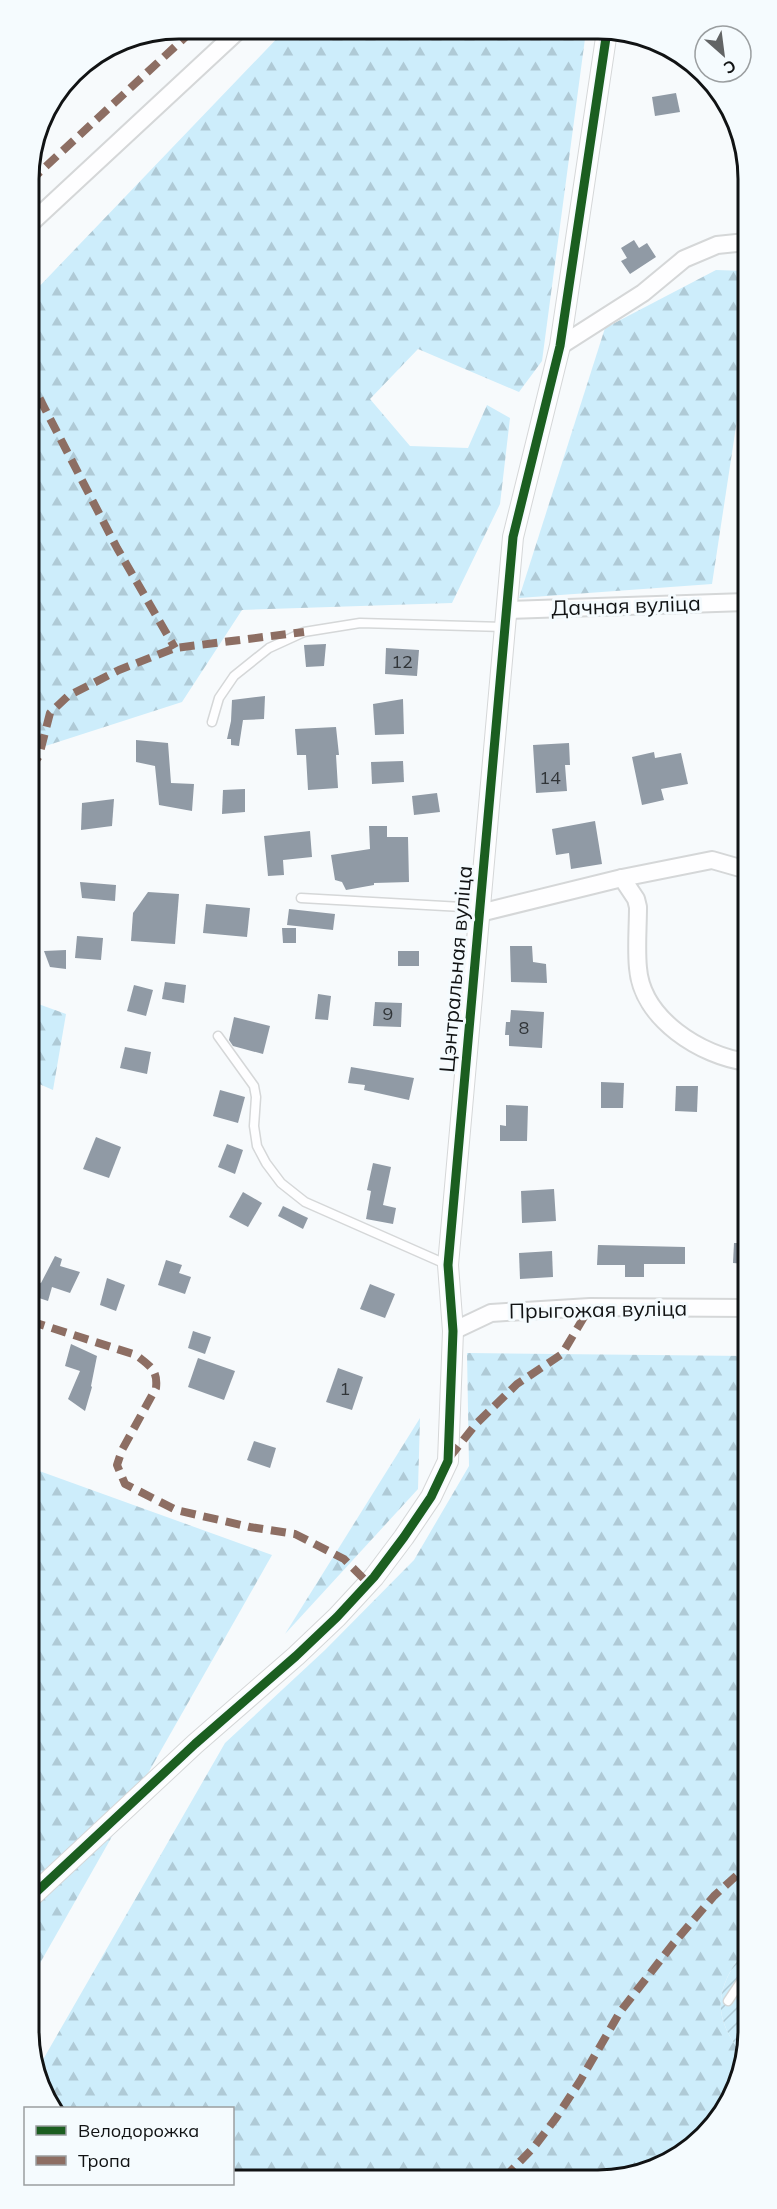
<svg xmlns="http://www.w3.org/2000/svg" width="777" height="2209" viewBox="0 0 777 2209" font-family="Mulish,sans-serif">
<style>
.forest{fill:url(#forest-firs)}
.garden{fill:url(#garden-furrows)}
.building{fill:#909aa5}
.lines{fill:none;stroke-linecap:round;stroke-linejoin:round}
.service-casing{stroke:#d5d7d8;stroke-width:11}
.minor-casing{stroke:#d5d7d8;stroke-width:20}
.tertiary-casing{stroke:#d5d7d8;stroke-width:22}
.service{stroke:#fefeff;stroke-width:8}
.minor{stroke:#fefeff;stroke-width:16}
.tertiary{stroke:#fefeff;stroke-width:20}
.quiet{stroke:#8d6e63;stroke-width:8;stroke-dasharray:15 8;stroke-linecap:butt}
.cycleway-casing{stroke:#f5fbfe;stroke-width:13}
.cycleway{stroke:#1b5e20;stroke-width:9}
.labels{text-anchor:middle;stroke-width:6;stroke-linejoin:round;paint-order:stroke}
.number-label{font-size:18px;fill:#313538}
.street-label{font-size:21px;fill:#111314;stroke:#f5fbfe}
.rim{fill:none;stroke:#111314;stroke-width:3}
</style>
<defs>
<pattern id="forest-firs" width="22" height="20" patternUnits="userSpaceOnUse" patternTransform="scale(1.5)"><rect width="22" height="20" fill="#cdedfb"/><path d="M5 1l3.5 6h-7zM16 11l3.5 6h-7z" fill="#afcad6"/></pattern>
<pattern id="garden-furrows" width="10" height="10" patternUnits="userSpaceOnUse" patternTransform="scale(1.5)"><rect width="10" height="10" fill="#cdedfb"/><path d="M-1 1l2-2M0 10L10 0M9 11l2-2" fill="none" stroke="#afcad6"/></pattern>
</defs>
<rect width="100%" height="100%" fill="#f7fafc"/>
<!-- forest -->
<g class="forest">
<polygon points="286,29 586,31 542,361 519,392 418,349 370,399 410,446 468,448 487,405 510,418 500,504 452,603 242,610 182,702 30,751 29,294 32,294"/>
<polygon points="716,270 746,271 746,361 712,584 519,598 605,328"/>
<polygon points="30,1001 66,1014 53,1090 30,1080"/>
<path d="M467 1353 747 1356 748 1945C716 1987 709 2013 744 2057L737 2087 711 2129 674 2160 628 2178H233L232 2108H58L37 2070 225 1743 325 1650 414 1560 469 1466Z"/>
<polygon points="420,1418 418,1489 285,1634"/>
<polygon points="31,1468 272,1555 31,1979"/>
</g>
<!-- garden -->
<path class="garden" d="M748 1945V2040L744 2057C709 2013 716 1987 748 1945Z"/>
<!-- building -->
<g class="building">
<polygon points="676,93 680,112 655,116 652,97"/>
<polygon points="634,240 639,248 647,243 656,257 630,274 621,261 627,258 621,248"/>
<polygon points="326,644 324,666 306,667 304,645"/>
<polygon points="386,648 419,650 417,676 385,674"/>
<polygon points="265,696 264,719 243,720 239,746 231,745 231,739 227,739 231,721 232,700"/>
<polygon points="403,699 404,734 375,735 373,704"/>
<polygon points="336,727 339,755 336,755 338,788 308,790 306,755 297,755 295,729"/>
<polygon points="136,740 168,743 171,783 194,784 192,811 159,805 155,766 136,762"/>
<polygon points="569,743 570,765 565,765 567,791 536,793 533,745"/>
<polygon points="654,752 655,758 681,753 688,784 661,789 664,800 642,805 632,757"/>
<polygon points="403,761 404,782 372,784 371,762"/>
<polygon points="245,789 245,812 222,814 223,790"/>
<polygon points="437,793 440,812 414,815 412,796"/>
<polygon points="114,799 112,826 81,830 82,803"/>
<polygon points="595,821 602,864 571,869 569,853 556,855 552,829"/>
<polygon points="369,826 387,826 387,837 408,837 409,882 374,883 374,885 346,890 342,882 335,880 331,855 370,849"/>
<polygon points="310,831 312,857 283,860 284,875 268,876 264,836"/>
<polygon points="80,882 116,885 115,901 82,898"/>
<polygon points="148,892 179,894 175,944 131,941 133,913"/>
<polygon points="206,904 250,908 247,937 203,933"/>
<polygon points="289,909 335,914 333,930 287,925"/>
<polygon points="282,928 296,928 296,943 283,943"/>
<polygon points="77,936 103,938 101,960 75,958"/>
<polygon points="510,946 532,946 533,962 546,964 547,983 511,982"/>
<polygon points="66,950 66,969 50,967 44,951"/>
<rect x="398" y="951" width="21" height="15"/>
<polygon points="165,982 186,985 184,1003 162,999"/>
<polygon points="134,985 153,990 146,1016 127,1011"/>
<polygon points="318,994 331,996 328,1020 315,1019"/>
<polygon points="375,1002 402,1003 401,1027 373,1026"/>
<polygon points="511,1010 544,1012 542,1048 509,1046 509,1035 505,1035 506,1022 510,1022"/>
<polygon points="234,1017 270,1026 263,1054 233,1046 229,1040"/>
<polygon points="125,1047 151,1052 147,1074 120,1068"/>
<polygon points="351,1067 414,1078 409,1100 364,1090 365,1085 348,1083"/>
<polygon points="601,1082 624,1083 623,1108 601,1108"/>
<polygon points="676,1086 698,1086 697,1112 675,1111"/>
<polygon points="220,1090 245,1097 238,1123 213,1116"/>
<polygon points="506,1105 528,1106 527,1141 500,1141 500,1125 506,1126"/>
<polygon points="96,1137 121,1147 109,1178 83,1169"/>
<polygon points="227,1144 243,1150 235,1174 218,1167"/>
<polygon points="373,1163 391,1167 383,1205 396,1208 393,1224 366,1219 371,1191 367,1190"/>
<polygon points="554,1189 556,1221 522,1223 521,1191"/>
<polygon points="243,1192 262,1203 248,1227 229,1217"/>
<polygon points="283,1206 308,1218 303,1229 278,1216"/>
<polygon points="734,1243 747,1243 747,1264 733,1263"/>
<polygon points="598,1245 685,1247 685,1264 644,1264 644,1277 625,1277 625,1265 597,1265"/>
<polygon points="552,1251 553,1277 520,1279 519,1253"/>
<polygon points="55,1256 62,1259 60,1266 80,1272 70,1293 52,1287 48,1301 30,1295 30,1280 41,1283"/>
<polygon points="166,1260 182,1265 179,1273 191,1277 185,1294 158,1285"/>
<polygon points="107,1278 125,1285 116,1311 100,1305"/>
<polygon points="370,1284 395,1294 385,1318 360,1309"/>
<polygon points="193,1331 211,1337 205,1354 188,1348"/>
<polygon points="71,1344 97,1356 91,1386 92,1387 85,1411 68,1399 80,1371 65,1366"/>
<polygon points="198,1358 235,1371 224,1400 188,1387"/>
<polygon points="338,1368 363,1377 352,1410 326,1402"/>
<polygon points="254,1441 276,1448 270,1468 247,1460"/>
</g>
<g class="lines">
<!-- service casing -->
<g class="service-casing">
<g id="service">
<polyline points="212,722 219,698 234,676 269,648 304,632 360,623 504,627"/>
<polyline points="301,898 480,908"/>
<polyline points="218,1036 254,1086 256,1097 254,1126 257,1146 266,1163 281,1183 305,1202 448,1265"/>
<polyline points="728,2001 748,1971"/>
</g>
</g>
<!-- minor casing -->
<g class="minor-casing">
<g id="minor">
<polyline points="29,225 240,29"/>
<polyline points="560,346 643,293 684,259 717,245 746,242"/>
<polyline points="507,610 746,602"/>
<path d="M622 878 636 899 638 907C638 927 636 948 638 968 642 1019 701 1056 747 1062"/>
<polyline points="480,913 622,878 712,860 747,870"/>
<polyline points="453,1331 491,1313 590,1307 747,1308"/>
</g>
</g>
<!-- tertiary casing -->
<g class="tertiary-casing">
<polyline id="tertiary" points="31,1897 195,1744 296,1656 337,1617 374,1577 404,1537 431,1497 448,1461 453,1331 448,1265 513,537 560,346 607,31"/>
</g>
<!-- service -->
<use href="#service" class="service"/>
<!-- minor -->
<use href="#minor" class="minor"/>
<!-- tertiary -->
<use href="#tertiary" class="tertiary"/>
<!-- quiet -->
<g class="quiet">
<polyline points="29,182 194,29"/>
<polyline points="29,378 117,548 175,648"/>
<polyline points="30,769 39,756 50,713 68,696 119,670 175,648 304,632"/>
<path d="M30 1321 136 1355C150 1366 158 1370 156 1388L122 1450 117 1465 125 1484 176 1510 250 1527 295 1534 344 1559 368 1583"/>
<polyline points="449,1458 476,1424 517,1384 562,1354 590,1307"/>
<polyline points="504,2178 534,2147 556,2118 580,2081 620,2012 673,1944 714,1896 748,1865"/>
</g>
<!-- cycleway casing -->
<g class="cycleway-casing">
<polyline id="cycleway" points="31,1897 195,1744 296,1656 337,1617 374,1577 404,1537 431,1497 448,1461 453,1331 448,1265 513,537 560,346 607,31"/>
</g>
<!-- cycleway -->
<use href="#cycleway" class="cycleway"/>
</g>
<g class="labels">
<!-- number labels -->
<g class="number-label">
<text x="402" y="668">12</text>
<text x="550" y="784">14</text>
<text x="388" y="1020">9</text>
<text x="524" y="1034">8</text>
<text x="345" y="1395">1</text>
</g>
<!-- street labels -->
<g class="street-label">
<text transform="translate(626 606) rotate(-2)" y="7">Дачная вуліца</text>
<text transform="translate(456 969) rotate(-85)" y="7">Цэнтральная вуліца</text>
<text transform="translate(598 1310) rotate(-1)" y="7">Прыгожая вуліца</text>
</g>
</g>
<!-- crop -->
<path d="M0 0H777V2209H0ZM179 39H598A140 140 0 0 1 738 179V2030A140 140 0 0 1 598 2170H179A140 140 0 0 1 39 2030V179A140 140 0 0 1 179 39Z" fill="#f5fbfe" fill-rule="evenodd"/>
<path class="rim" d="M179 39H598A140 140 0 0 1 738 179V2030A140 140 0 0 1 598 2170H179A140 140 0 0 1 39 2030V179A140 140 0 0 1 179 39Z"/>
<!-- legend -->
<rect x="24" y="2107" width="210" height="78" fill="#f5fbfe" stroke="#9a9ea0" stroke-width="1.5"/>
<rect x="36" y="2126" width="30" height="9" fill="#1b5e20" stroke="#9a9ea0" stroke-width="1.5"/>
<text x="78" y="2137" font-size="18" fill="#111314">Велодорожка</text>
<rect x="36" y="2156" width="30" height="9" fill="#8d6e63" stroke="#9a9ea0" stroke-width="1.5"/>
<text x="78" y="2167" font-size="18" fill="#111314">Тропа</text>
<!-- north arrow -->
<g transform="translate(723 54) rotate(152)"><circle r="28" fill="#f5fbfe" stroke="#9a9ea0" stroke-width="1.5"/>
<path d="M0-4.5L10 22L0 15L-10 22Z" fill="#626465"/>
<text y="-9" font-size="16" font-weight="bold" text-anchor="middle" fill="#111314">С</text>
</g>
</svg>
